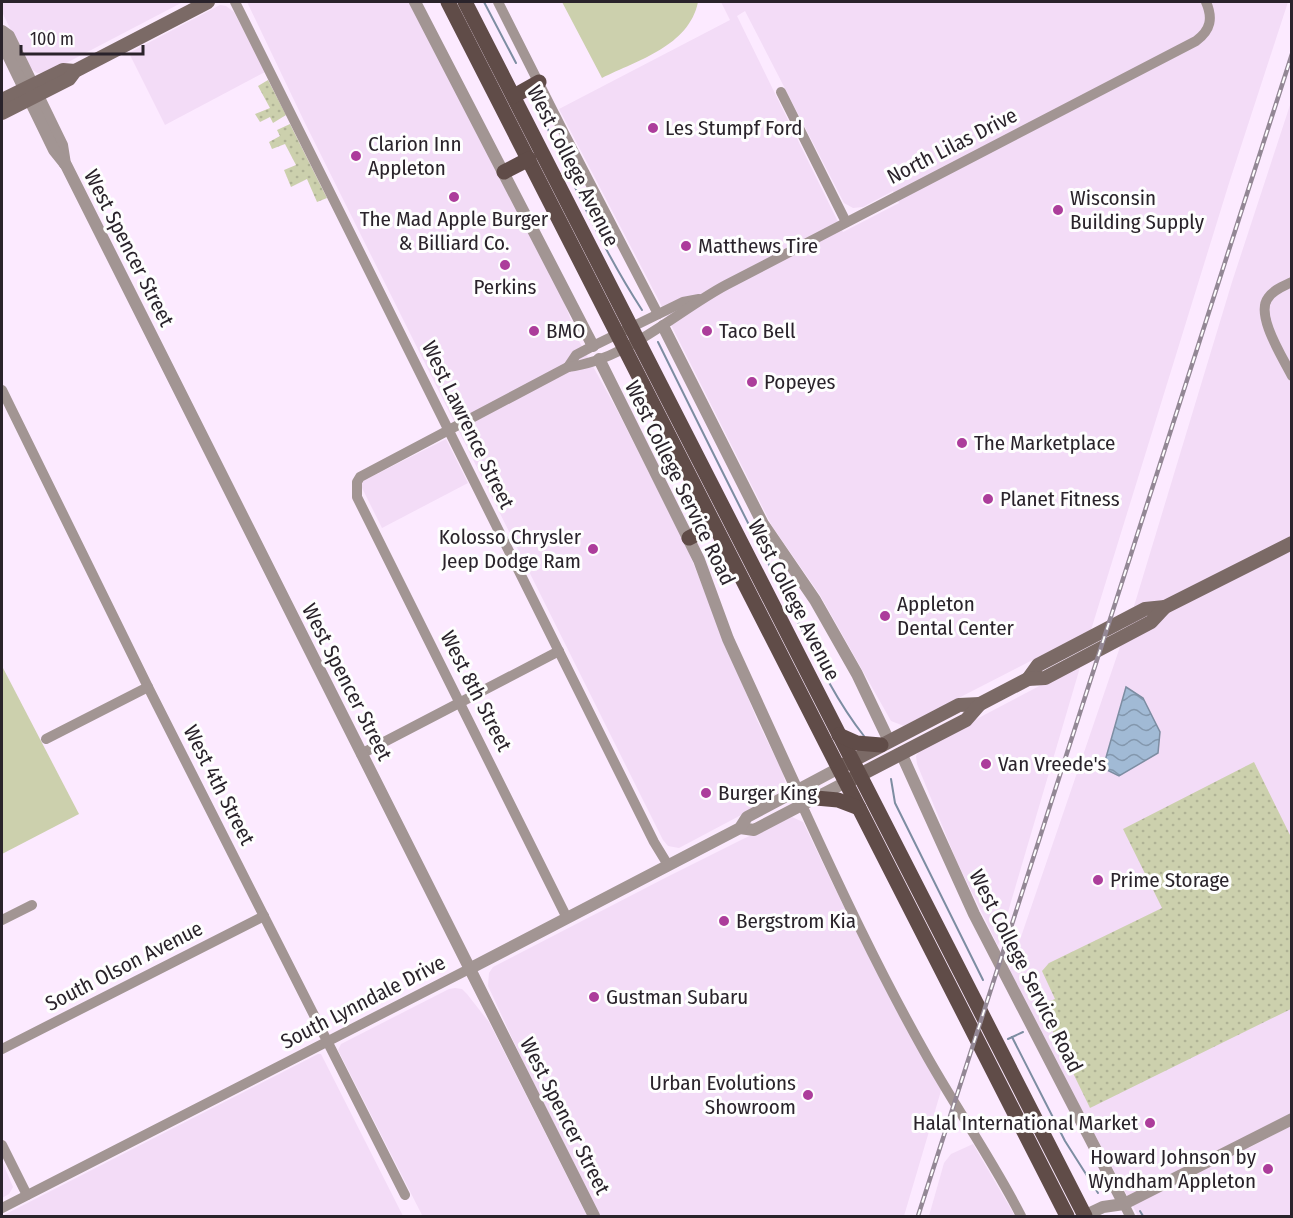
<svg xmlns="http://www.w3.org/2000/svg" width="1293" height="1218" viewBox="0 0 1293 1218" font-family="'Fira Sans Condensed',sans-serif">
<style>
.built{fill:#f3dcf7;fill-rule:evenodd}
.grass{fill:url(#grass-dots)}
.green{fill:#ccd0ad}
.water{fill:url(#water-waves);stroke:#7d8da2;stroke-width:1.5}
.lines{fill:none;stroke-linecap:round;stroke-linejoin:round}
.stream{stroke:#7d8da2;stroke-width:2}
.minor{stroke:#a29593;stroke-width:10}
.tertiary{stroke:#a29593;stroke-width:12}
.secondary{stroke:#7b6a66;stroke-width:14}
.primary{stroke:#604c48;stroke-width:15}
.rail-casing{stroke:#938795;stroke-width:4.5}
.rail{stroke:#fefefe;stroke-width:2;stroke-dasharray:7;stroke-linecap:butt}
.poi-dot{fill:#ac3d9b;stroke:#fefefe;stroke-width:2}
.labels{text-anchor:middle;stroke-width:6;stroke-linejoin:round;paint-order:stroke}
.poi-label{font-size:21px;fill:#2a232b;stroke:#fefefe;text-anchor:start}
.street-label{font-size:21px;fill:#2a232b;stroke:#fefefe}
</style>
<defs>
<pattern id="grass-dots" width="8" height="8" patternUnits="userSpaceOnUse" patternTransform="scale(1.5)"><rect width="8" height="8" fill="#ccd0ad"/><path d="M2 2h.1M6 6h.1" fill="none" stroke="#afb295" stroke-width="1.8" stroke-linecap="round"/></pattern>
<pattern id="water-waves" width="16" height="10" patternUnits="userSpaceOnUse" patternTransform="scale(1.5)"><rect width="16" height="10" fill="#a1bad5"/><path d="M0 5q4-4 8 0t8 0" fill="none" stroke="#8397ad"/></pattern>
</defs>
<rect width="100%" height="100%" fill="#fceaff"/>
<!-- built -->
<g class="built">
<polygon points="2,2 183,2 49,72 37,73 29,67 2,12"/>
<polygon points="247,2 410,2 564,302 579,341 617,410 687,548 757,720 783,773 785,782 782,790 760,805 679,848 668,846 663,840 304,121"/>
<path d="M721 2H1288L1230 180 1091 630 904 726 891 721 820 595 772 526 656 295 559 109 730 20ZM745 11 844 203 853 208 863 207 893 191 899 203 843 232 737 16Z"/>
<polygon points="220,5 226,6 234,12 265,72 165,125 129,53"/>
<polygon points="1291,102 1292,1120 1246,1143 1249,1148 1291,1125 1291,1216 1138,1216 1009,972 1135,603 1232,282"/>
<polygon points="446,439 468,483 382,528 361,486 361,482"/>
<polygon points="1081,664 998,946 957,862 917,764 916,756 920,750 927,745"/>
<polygon points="792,817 803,822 842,903 943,1084 904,1216 594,1216 596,1207 526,1068 488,986 489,973 493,967 665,878 743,839"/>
<polygon points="455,988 462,989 467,994 489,1022 587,1216 420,1216 422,1215 338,1050 341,1044 449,989"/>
<polygon points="318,1054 321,1054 403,1216 2,1216"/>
<polygon points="973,1144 1015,1216 929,1216 944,1163 951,1154"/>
<polygon points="2,1161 13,1187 9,1194 2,1198"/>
</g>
<!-- grass -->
<g class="grass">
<polygon points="268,80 286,115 273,123 270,117 260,122 255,114 270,108 258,86"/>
<polygon points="290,124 327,198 317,202 307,179 291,187 284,170 296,165 285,144 272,149 269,142 280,136 277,130"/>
<polygon points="1254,762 1291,837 1291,1009 1090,1108 1040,1005 1055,999 1042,971 1049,963 1162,908 1123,829"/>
</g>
<!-- green -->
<g class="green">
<path d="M562 2H698C689 46 638 60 602 78Z"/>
<polygon points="2,668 3,668 79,814 2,854"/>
</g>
<!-- water -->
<polygon class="water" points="1126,687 1143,698 1160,732 1158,753 1119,776 1103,768"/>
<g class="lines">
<!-- stream -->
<g class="stream">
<polyline points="484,2 516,63"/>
<path d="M540 112C571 179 601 247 642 310"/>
<path d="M658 342C700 427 742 512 785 596 809 643 831 694 864 736"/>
<polyline points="891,779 895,803 983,980"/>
<polyline points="1048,1026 1052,1024"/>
<polyline points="1012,1037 1065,1141 1098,1193"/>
<polyline points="1008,1039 1023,1032"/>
<polyline points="1140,1211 1143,1216"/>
</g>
<!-- minor -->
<g class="minor">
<polyline points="235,2 654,842 668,865"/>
<polyline points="498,2 565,135 658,314"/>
<polyline points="781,92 846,222"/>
<path d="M1292 282C1284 286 1273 290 1268 298 1255 315 1283 358 1292 376"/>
<polyline points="568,367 576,355 593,346 683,302 699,299"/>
<polyline points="2,390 148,687 405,1195"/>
<polyline points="46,739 148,687"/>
<polyline points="361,754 559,651"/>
<path d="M802 805C840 888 879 971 924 1051 955 1107 992 1159 1021 1216"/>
<path d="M567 918 357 497V482L360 477 568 367C625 361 677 311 726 285L1196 41C1211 30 1213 18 1206 2"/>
<polyline points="2,920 32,905"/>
<polyline points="2,1049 264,916"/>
<polyline points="2,1145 27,1195"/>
<polyline points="1124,1204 1130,1216"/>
<polyline points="2,1208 469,969"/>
</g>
<!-- tertiary -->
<g class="tertiary">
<polyline points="415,2 593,346"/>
<polyline points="2,31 9,36 62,145 65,164"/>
<polyline points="2,43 54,150 66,165 594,1216"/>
<polyline points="663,326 763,524 815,600 857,674 889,741"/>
<polyline points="599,359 699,560 728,639 797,790"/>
<polyline points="901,753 974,914 1124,1204"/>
<polyline points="740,828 754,830 846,782"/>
<polyline points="469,969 740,828 747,817 839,768"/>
<polyline points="1084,1216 1103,1207 1124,1204 1292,1119"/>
</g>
<!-- secondary -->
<g class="secondary">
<polyline points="2,100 63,70 75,71"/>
<polyline points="2,113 69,79 75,71 208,2"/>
<polyline points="1028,679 1038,665 1145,609 1165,607"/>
<polyline points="844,765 959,705 980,704"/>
<polyline points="850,780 966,720 980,704 1028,679 1045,678 1151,622 1165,607 1292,543"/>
</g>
<!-- primary -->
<g class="primary">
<polyline points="448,2 1067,1216"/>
<polyline points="465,2 1085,1216"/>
<polyline points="514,96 539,82"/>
<polyline points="504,172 529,159"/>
<polyline points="689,538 714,525"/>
<polyline points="839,735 857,743 881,745"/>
<polyline points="816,798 838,800 859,808"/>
</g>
<!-- rail casing -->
<g class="rail-casing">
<polyline id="rail" points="918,1216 1292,54"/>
</g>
<!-- rail -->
<use href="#rail" class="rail"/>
</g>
<!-- markers -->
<g class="poi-dot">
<circle cx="653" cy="128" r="6"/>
<circle cx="356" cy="156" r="6"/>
<circle cx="454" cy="197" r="6"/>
<circle cx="1058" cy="210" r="6"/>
<circle cx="686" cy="246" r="6"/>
<circle cx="505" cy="265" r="6"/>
<circle cx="534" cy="331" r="6"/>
<circle cx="707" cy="331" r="6"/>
<circle cx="752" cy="382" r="6"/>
<circle cx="962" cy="443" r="6"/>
<circle cx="988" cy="499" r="6"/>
<circle cx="593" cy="549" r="6"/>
<circle cx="885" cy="616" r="6"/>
<circle cx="986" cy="764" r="6"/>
<circle cx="706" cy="793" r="6"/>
<circle cx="1098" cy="880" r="6"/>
<circle cx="724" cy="921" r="6"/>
<circle cx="594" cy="997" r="6"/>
<circle cx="808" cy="1095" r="6"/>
<circle cx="1150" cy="1123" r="6"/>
<circle cx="1268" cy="1169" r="6"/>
</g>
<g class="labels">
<!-- poi labels -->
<g class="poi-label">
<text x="665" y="135">Les Stumpf Ford</text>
<text x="368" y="151">Clarion Inn<tspan x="368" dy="24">Appleton</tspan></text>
<text x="1070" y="205">Wisconsin<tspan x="1070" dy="24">Building Supply</tspan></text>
<text x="454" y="226" text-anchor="middle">The Mad Apple Burger<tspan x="454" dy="24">&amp; Billiard Co.</tspan></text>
<text x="698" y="253">Matthews Tire</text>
<text x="505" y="294" text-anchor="middle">Perkins</text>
<text x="546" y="338">BMO</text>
<text x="719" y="338">Taco Bell</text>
<text x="764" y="389">Popeyes</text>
<text x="974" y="450">The Marketplace</text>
<text x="1000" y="506">Planet Fitness</text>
<text x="581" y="544" text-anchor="end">Kolosso Chrysler<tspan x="581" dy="24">Jeep Dodge Ram</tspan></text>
<text x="897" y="611">Appleton<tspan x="897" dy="24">Dental Center</tspan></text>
<text x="998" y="771">Van Vreede's</text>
<text x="718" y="800">Burger King</text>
<text x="1110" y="887">Prime Storage</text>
<text x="736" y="928">Bergstrom Kia</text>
<text x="606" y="1004">Gustman Subaru</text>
<text x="796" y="1090" text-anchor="end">Urban Evolutions<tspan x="796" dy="24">Showroom</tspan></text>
<text x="1138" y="1130" text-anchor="end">Halal International Market</text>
<text x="1256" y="1164" text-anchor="end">Howard Johnson by<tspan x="1256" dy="24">Wyndham Appleton</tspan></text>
</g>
<!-- street labels -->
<g class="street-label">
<text transform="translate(952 146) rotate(-27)" y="7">North Lilas Drive</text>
<text transform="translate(573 166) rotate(63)" y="7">West College Avenue</text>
<text transform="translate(129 248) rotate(63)" y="7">West Spencer Street</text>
<text transform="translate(468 425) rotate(64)" y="7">West Lawrence Street</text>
<text transform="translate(680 483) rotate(64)" y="7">West College Service Road</text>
<text transform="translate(794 600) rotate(63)" y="7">West College Avenue</text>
<text transform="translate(347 682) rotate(63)" y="7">West Spencer Street</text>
<text transform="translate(476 691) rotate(63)" y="7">West 8th Street</text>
<text transform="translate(219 785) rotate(63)" y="7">West 4th Street</text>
<text transform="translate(124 966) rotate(-27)" y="7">South Olson Avenue</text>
<text transform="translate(1026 971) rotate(63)" y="7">West College Service Road</text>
<text transform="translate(363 1002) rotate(-27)" y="7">South Lynndale Drive</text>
<text transform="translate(565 1116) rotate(63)" y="7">West Spencer Street</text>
</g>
</g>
<!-- border -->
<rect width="1293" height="1218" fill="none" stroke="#2a232b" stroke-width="6"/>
<!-- scale -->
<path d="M21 45v9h122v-9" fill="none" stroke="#2a232b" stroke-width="3"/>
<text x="30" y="45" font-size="18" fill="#2a232b" stroke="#fefefe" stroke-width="4.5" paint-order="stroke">100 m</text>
</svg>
